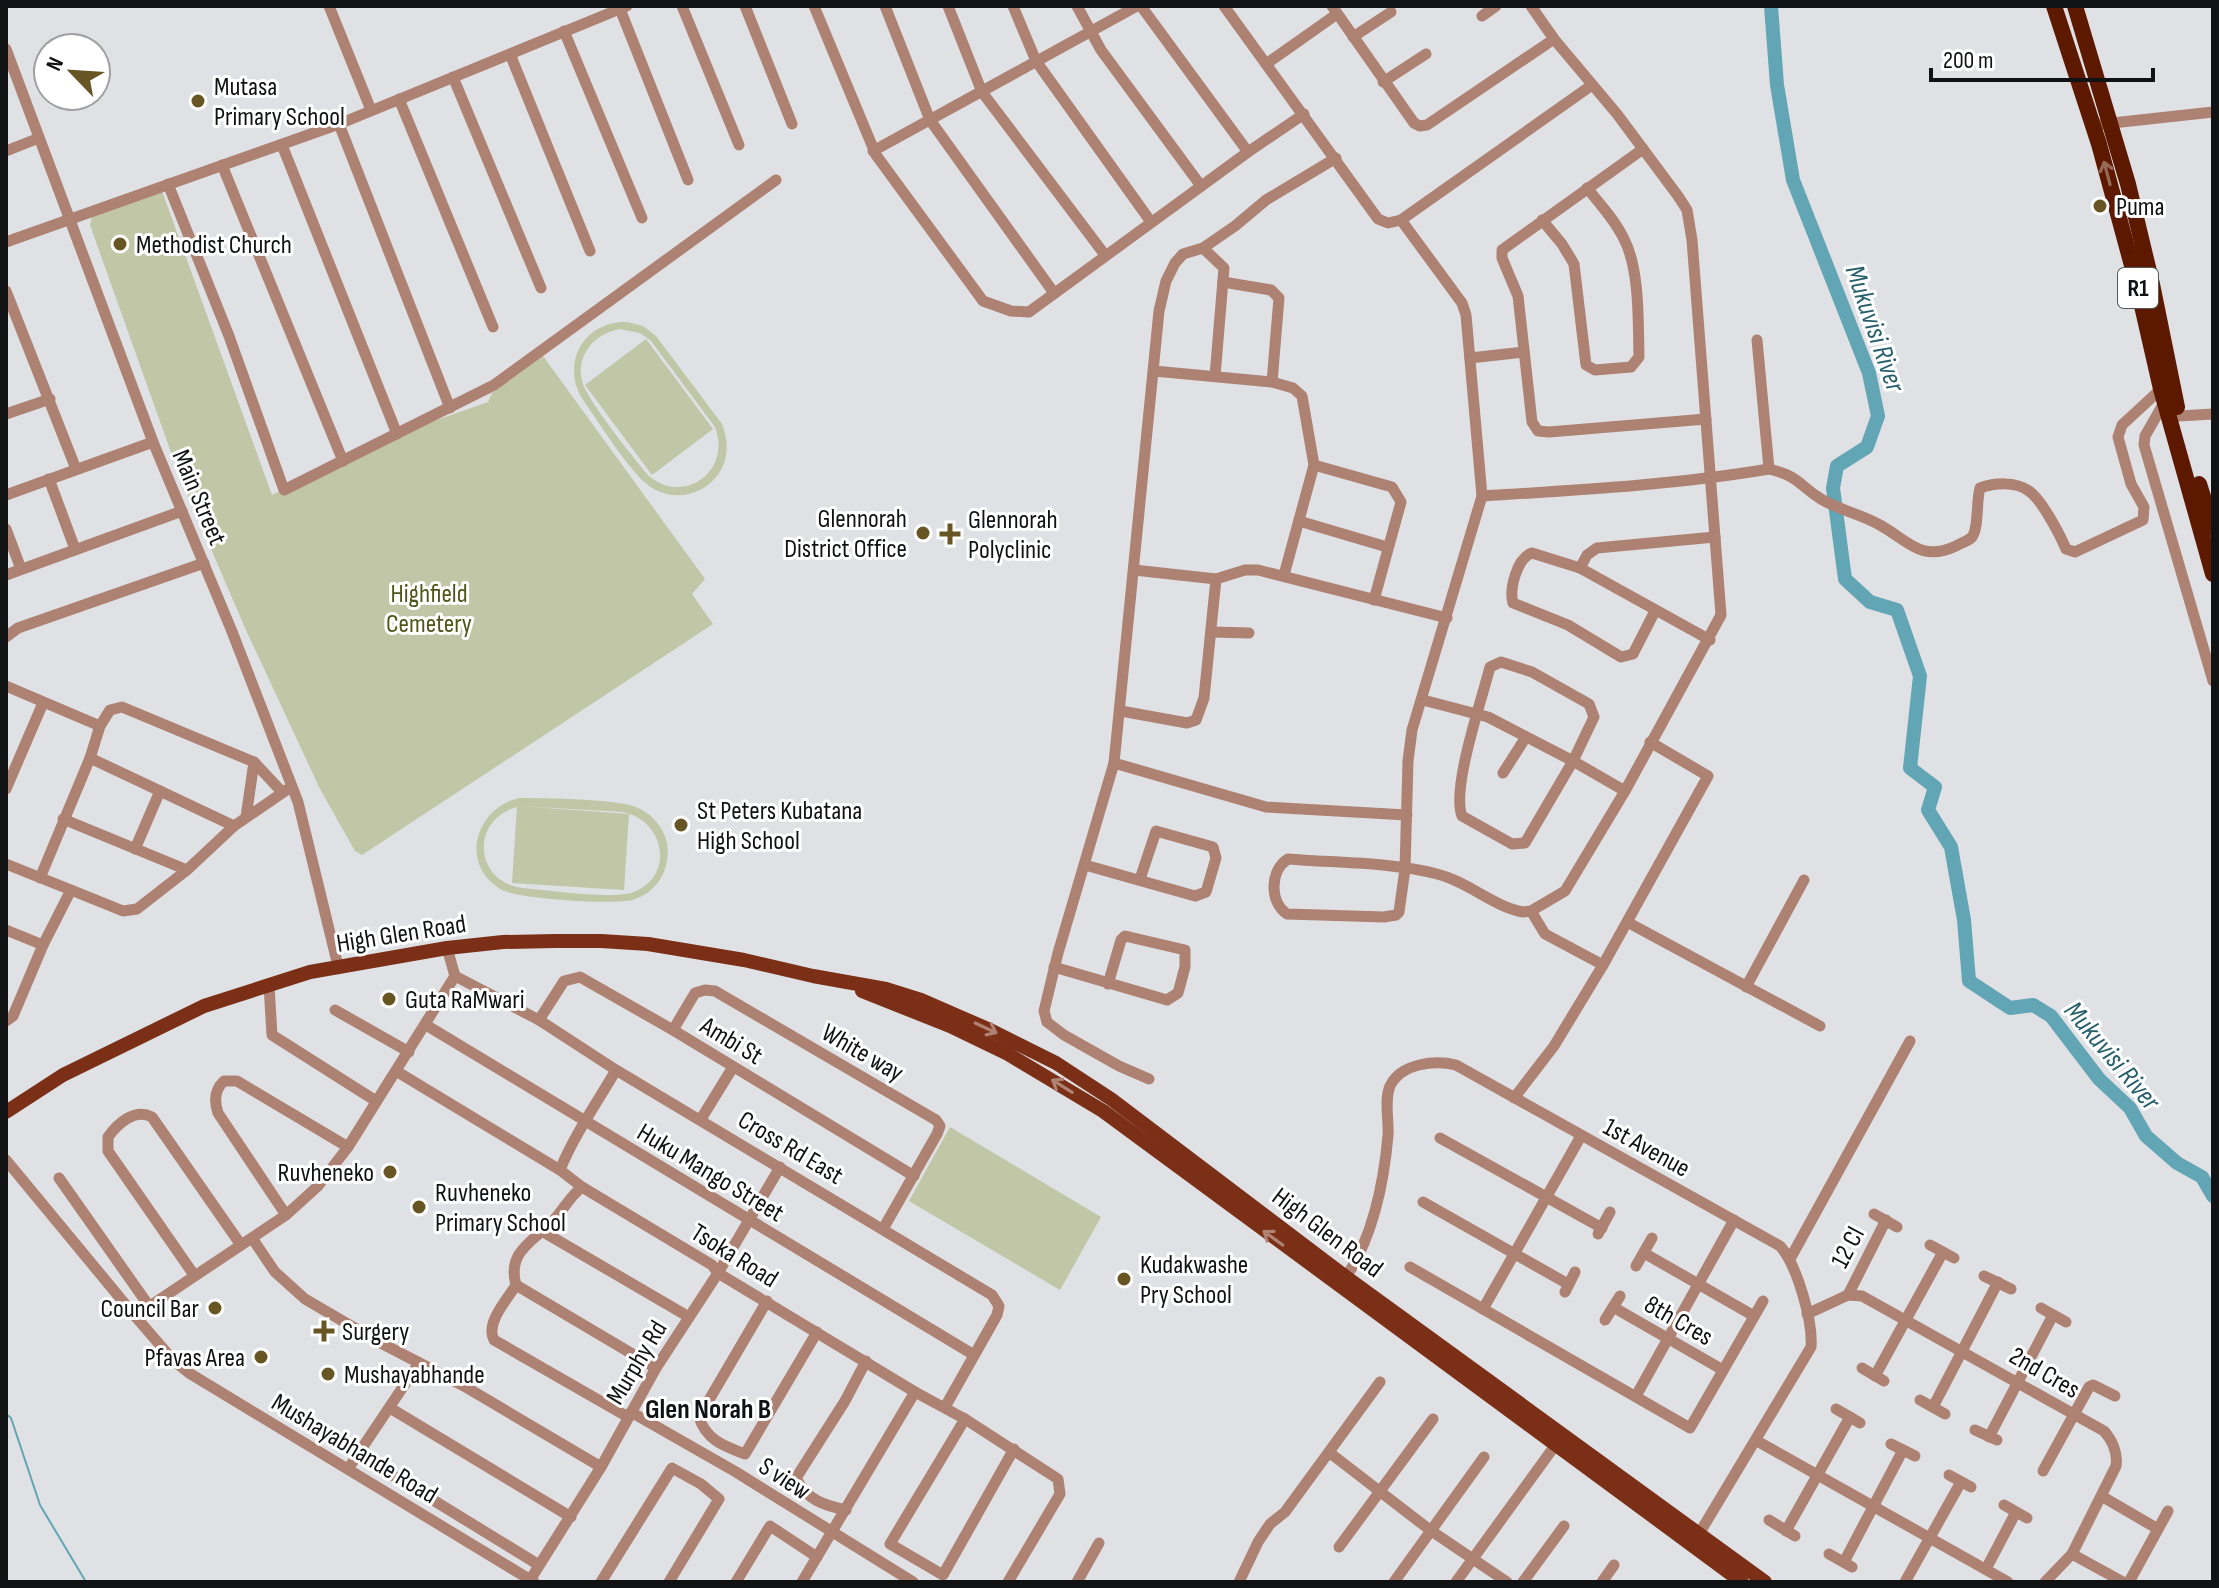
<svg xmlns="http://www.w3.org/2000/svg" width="2219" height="1588" viewBox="0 0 2219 1588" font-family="'Sofia Sans Condensed',sans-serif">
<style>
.green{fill:#c0c6a6;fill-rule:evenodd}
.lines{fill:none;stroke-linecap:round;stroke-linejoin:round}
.stream{stroke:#62a5b5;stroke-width:2}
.river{stroke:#62a5b5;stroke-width:14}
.minor{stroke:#ae8273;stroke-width:11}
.major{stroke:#7b2f16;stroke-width:14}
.highway{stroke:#5d1800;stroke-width:16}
.oneway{stroke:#966959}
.oneway2{stroke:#b08273}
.poi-dot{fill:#675624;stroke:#fff;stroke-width:3}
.labels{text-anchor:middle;stroke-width:6;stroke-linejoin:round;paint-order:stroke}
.shield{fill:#fff;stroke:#58595a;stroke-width:2}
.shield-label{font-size:24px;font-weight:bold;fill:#111213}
.poi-label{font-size:26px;fill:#111213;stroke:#fff;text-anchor:start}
.street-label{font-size:26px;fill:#111213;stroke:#fff}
.park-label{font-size:26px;fill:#4f561a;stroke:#fff}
.water-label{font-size:28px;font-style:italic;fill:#275f6b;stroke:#fff}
.neighbourhood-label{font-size:28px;font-weight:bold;fill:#111213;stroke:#fff}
</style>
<rect width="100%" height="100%" fill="#dfe1e5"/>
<!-- green -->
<g class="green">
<polygon points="162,191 272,495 394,435 488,402 492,393 543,356 705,579 692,594 713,624 362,855 355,851 320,789 245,628 178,472 90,225 92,216"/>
<path d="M627 322 643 326 656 336 722 424C729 442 729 462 716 477 699 498 669 501 648 485 628 470 599 422 583 400 560 363 584 321 627 322ZM620 329 640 333 651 341 715 427C732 470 685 506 649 476 635 460 589 402 583 384 574 357 594 333 620 329Z"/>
<polygon points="646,339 713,429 652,475 585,385"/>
<path d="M520 798C544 798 616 799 636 807 651 813 663 826 667 843 669 855 667 867 661 878 655 888 644 897 632 900 614 905 515 899 500 889 458 863 477 806 520 798ZM519 806 622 812C664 819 676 875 634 892 612 900 548 890 522 888 474 881 470 820 517 807L512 883 624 890 629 814Z"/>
<polygon points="950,1127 1101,1217 1060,1290 909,1201"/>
</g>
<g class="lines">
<!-- stream -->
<polyline class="stream" points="6,1414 11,1418 40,1505 86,1582"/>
<!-- river -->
<polyline class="river" points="1771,6 1777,85 1793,180 1869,373 1878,416 1867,447 1837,466 1833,488 1845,579 1870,602 1897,610 1920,676 1910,768 1935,787 1928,810 1951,847 1964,920 1969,981 2010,1008 2033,1005 2051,1016 2099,1079 2130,1108 2146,1136 2177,1163 2202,1177 2213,1196"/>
<!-- minor -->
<g class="minor">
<polyline points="329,6 371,110"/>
<polyline points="682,6 739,145"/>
<polyline points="745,6 792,124"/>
<polyline points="814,6 876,155 983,301 1011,311 1029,312 1248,152 1304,114"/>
<polyline points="885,6 930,120 1054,293"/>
<polyline points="948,6 982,92 1105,255"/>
<polyline points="1013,6 1036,61 1151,222"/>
<polyline points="1077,6 1101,50 1201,186"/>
<polyline points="1141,6 1248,152"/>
<polyline points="1224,6 1378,219 1388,223 1401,220 1592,85"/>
<polyline points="1332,6 1414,123 1420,126 1427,125 1554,39"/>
<polyline points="620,9 688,180"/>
<polyline points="1482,16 1496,6"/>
<polyline points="564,31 642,218"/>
<polyline points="1353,37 1391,12"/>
<polyline points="6,49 153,442 231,629 298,802 338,966"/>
<polyline points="510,54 590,251"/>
<polyline points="1266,64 1337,14"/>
<polyline points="453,77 541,288"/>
<polyline points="1383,82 1426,54"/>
<polyline points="399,99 493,327"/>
<polyline points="339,124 450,408"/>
<polyline points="2094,125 2213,112"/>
<polyline points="282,145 397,434"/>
<polyline points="1643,149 1502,250 1502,258 1518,296 1532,422 1538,431 1549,432 1706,419"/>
<polyline points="6,151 39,138"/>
<polyline points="873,151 1137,6"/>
<polyline points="222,165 343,461"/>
<polyline points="168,184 229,336 284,490 494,385 776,180"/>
<path d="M1401 220 1462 303 1466 315 1482 496 1412 730 1408 761 1405 869 1399 912 1396 915 1384 917 1287 914C1269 902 1270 870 1288 859 1336 863 1391 862 1437 874 1467 881 1492 906 1523 912L1531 911 1565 891 1625 791 1721 615 1692 240 1687 210 1678 196 1617 114 1554 39 1531 6"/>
<path d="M1542 220 1562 244 1574 264 1586 365 1595 370 1631 367 1639 357C1638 322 1640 270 1624 239 1615 220 1600 204 1587 188"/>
<polyline points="6,242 339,124 627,6"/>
<polyline points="1203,248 1224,268 1215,376"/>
<polyline points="1223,282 1271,290 1279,298 1272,382"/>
<polyline points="6,291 76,469"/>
<polyline points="1470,358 1524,352"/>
<polyline points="1154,371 1272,382 1293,388 1302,396 1314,465 1284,575"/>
<polyline points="2165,401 2145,436 2144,445 2213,681"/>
<polyline points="6,414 50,399"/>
<polyline points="2179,416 2213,414"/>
<polyline points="1314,465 1392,487 1401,502 1374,600"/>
<path d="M1769 469C1801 477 1797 484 1821 499 1839 510 1860 514 1878 524 1907 539 1920 563 1956 546 1961 543 1968 541 1972 537 1979 528 1976 501 1980 488 1994 483 2015 481 2029 491 2042 500 2060 535 2066 549L2075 552 2143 520 2144 507 2131 484 2118 437 2122 425 2161 389"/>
<polyline points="49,479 75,549"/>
<polyline points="6,495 153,442"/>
<path d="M1482 496C1578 490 1674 485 1769 469L1757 340"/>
<polyline points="1299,521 1387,547"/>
<polyline points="6,529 21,569"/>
<polyline points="1580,568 1587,555 1597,548 1715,537"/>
<polyline points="1134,570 1216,579 1245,570 1258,570 1447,618"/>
<polyline points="6,575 182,511"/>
<path d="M1655 611 1633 654 1621 657 1568 625 1513 603C1509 589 1517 558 1532 553L1580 568 1710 640"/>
<polyline points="1212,632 1249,633"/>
<polyline points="6,637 18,628 204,563"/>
<path d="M1501 662 1532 672 1589 704 1594 717 1573 761 1525 843 1512 844 1462 816C1451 789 1482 699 1490 667Z"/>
<polyline points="6,686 100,726"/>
<polyline points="1423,700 1488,717 1573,761 1625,791"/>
<polyline points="1121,711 1187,723 1196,720 1204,698 1216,579"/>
<polyline points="90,758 160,791 135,849"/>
<polyline points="1114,763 1159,311 1166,281 1175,263 1183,254 1203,248 1235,226 1266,200 1336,158"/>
<polyline points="1503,773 1526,737"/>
<polyline points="6,789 43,703"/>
<polyline points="160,791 234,826"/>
<polyline points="246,817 254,762"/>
<polyline points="63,819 187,870"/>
<polyline points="6,864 71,890 43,945 13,1016 6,1021"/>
<polyline points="1085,865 1195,896 1206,892 1216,858 1213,847 1156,831 1140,879"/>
<polyline points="40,878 90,758 100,726 110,710 122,707 254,762 282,792"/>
<polyline points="71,890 123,911 137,909 187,870 234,826 288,789"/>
<polyline points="1531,911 1545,934 1603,965 1708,776 1650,742"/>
<polyline points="1629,923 1820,1026"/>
<polyline points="6,930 43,945"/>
<polyline points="1054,967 1167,1000 1178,993 1185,967 1185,950 1125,936 1121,940 1108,984"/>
<polyline points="455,976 539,1020 616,1070 992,1295 999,1306 997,1315 945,1407"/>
<polyline points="269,985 272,1035 376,1101"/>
<polyline points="1746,987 1804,880"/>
<polyline points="335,1010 409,1052"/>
<polyline points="539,1020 564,981 580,977 673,1030 914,1176"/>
<polyline points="426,1025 974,1355"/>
<polyline points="673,1030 695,993 705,990 715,991 936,1120 940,1126 937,1134 883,1229"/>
<polyline points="396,1071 560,1170 582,1187 712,1265 718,1273 915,1392 965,1419 1058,1479 1060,1494 1008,1582"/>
<polyline points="1149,1079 1119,1066 1064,1035 1047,1022 1044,1011 1058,953 1114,763 1266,807 1407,815"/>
<polyline points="1514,1098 1554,1046 1603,965"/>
<polyline points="701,1119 733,1067"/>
<polyline points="1440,1138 1602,1228"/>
<polyline points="6,1160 135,1316 173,1360 189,1373 534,1582"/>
<path d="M560 1170C574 1135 597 1103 616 1070"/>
<polyline points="59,1178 149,1306"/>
<path d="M582 1187C569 1197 563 1211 552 1222 532 1242 507 1252 516 1285L656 1368"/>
<polyline points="1423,1202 1568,1284"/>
<polyline points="1874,1214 1897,1227"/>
<path d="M286 1215 218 1113C214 1101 214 1090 224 1081H237L348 1147"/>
<polyline points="540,1230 689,1317"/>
<polyline points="1598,1234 1610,1212"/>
<polyline points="252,1238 275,1272 305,1299 377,1341 464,1386 601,1467"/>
<polyline points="1930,1245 1954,1258"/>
<polyline points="1644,1253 1754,1316"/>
<polyline points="1790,1259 1910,1041"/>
<polyline points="1636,1266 1652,1238"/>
<polyline points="1410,1267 1690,1428 1763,1301"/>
<path d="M194 1275 108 1151V1137C118 1123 135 1108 152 1117L241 1245"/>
<polyline points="1984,1276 2011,1289"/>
<path d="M1343 1281C1372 1242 1384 1183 1388 1135 1389 1120 1384 1100 1390 1086 1401 1063 1435 1060 1456 1065L1780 1246C1797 1265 1813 1321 1811 1347L1699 1534"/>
<path d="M516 1285C507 1300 485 1323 494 1340L628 1417"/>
<polyline points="1565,1292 1575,1272"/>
<polyline points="1848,1295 1886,1220"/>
<path d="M767 1301 699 1417C706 1440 724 1446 745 1454L817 1332"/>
<polyline points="1613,1307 1723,1370"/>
<polyline points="2041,1308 2066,1322"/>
<polyline points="1483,1309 1581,1136"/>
<path d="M1807 1314 1848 1295 1862 1296 2104 1431C2112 1440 2118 1453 2116 1466L2072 1554 2045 1582"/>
<polyline points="135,1316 286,1215 318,1186 348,1147 455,976 447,948"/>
<polyline points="1605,1320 1620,1296"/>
<polyline points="1862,1368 1884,1381"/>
<polyline points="1875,1376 1943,1252"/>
<polyline points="1636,1396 1734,1220"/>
<polyline points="1920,1400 1945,1414"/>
<polyline points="1933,1407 1998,1282"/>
<polyline points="390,1408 571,1517"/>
<polyline points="1836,1409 1850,1417"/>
<polyline points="631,1412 736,1472 913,1582"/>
<polyline points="965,1419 890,1544 943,1575 1014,1449"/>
<polyline points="1975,1430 1997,1440"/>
<polyline points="1989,1437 2053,1315"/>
<polyline points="1757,1441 2008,1582"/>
<polyline points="1891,1444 1915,1456"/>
<polyline points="1330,1453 1430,1530 1507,1582"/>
<polyline points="358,1454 539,1565"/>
<polyline points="348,1469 419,1363"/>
<polyline points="2043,1471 2089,1387 2093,1385 2115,1396"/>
<polyline points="1949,1475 1971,1487"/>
<polyline points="2103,1497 2158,1529"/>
<polyline points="2004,1505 2027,1518"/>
<path d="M846 1510C823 1505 807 1500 796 1478L845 1401 866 1361"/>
<polyline points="1769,1520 1795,1536"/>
<polyline points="1786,1531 1850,1417 1860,1423"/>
<polyline points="1339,1547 1433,1419"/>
<polyline points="1829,1554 1852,1567"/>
<polyline points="2072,1554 2123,1582"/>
<polyline points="1844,1562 1903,1450"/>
<polyline points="1986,1569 2016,1512"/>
<polyline points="530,1580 601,1467 656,1368 718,1273 780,1167"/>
<polyline points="601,1582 672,1468 701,1484 719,1499 669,1582"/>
<polyline points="736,1582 770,1526 817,1557"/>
<polyline points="802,1582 915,1392"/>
<polyline points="1077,1582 1099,1543"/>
<polyline points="1239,1582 1258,1542 1270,1524 1285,1512 1380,1382"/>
<polyline points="1394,1582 1484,1457"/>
<polyline points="1456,1582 1559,1440"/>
<polyline points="1523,1582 1564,1526"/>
<polyline points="1602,1582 1614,1565"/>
<polyline points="1905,1582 1961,1482"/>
<polyline points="2129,1582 2168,1511"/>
</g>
<!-- major -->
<g class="major">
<polyline points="862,991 950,1026 1008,1054 1103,1111 1742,1582"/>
<polyline points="6,1112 63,1075 204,1006 310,972 447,948 503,942 555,941 601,941 648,944 744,960 813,976 886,989 921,1000 990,1030 1056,1063 1111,1099 1346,1277 1765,1582"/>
</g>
<!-- highway -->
<g class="highway">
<polyline points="2054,6 2099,144 2137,284 2161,389 2213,574"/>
<polyline points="2075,6 2128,184 2152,284 2177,407"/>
<polyline points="2199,484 2213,528"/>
</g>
</g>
<!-- one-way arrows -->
<defs><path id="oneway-shaft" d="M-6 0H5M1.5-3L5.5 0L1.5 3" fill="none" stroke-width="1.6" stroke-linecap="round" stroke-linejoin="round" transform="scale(2)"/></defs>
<use class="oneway" href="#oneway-shaft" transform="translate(2107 173) rotate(-105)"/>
<g class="oneway2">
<use href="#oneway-shaft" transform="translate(986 1028) rotate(25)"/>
<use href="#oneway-shaft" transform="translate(1062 1086) rotate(-148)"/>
<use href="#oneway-shaft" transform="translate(1273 1238) rotate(-144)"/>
</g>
<!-- markers -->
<g class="poi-dot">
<circle cx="198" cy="101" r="8"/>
<circle cx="2100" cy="206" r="8"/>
<circle cx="120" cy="244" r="8"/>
<circle cx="923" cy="533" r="8"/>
<path d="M946 522h8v8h8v8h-8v8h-8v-8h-8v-8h8z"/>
<circle cx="681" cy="825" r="8"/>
<circle cx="389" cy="999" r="8"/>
<circle cx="390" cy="1172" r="8"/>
<circle cx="419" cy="1207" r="8"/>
<circle cx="1124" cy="1279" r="8"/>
<circle cx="215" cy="1308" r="8"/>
<path d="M320 1319h8v8h8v8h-8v8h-8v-8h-8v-8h8z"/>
<circle cx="261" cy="1357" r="8"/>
<circle cx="328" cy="1374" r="8"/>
</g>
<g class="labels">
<!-- shield labels -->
<rect class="shield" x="2118" y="268" width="40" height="40" rx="6"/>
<g class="shield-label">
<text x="2138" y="296">R1</text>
</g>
<!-- poi labels -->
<g class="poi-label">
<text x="214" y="95">Mutasa<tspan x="214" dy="30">Primary School</tspan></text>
<text x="2116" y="215">Puma</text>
<text x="136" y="253">Methodist Church</text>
<text x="907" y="527" text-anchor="end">Glennorah<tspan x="907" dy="30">District Office</tspan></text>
<text x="968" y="528">Glennorah<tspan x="968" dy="30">Polyclinic</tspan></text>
<text x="697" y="819">St Peters Kubatana<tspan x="697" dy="30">High School</tspan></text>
<text x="405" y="1008">Guta RaMwari</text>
<text x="374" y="1181" text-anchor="end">Ruvheneko</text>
<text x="435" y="1201">Ruvheneko<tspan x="435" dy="30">Primary School</tspan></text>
<text x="1140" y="1273">Kudakwashe<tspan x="1140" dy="30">Pry School</tspan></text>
<text x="199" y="1317" text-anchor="end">Council Bar</text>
<text x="342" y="1340">Surgery</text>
<text x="245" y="1366" text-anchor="end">Pfavas Area</text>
<text x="344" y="1383">Mushayabhande</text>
</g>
<!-- street labels -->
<g class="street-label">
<text transform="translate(200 497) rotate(67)" y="9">Main Street</text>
<text transform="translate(401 933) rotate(-9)" y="9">High Glen Road</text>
<text transform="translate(732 1040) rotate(31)" y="9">Ambi St</text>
<text transform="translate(863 1052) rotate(30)" y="9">White way</text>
<text transform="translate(791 1147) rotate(31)" y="9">Cross Rd East</text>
<text transform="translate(1647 1147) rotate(29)" y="9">1st Avenue</text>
<text transform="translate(711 1172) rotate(31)" y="9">Huku Mango Street</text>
<text transform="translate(1328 1232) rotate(37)" y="9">High Glen Road</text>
<text transform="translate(1847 1247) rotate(-62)" y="9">12 Cl</text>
<text transform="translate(735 1255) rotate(32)" y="9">Tsoka Road</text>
<text transform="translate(1679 1320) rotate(30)" y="9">8th Cres</text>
<text transform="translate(636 1362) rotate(-59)" y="9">Murphy Rd</text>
<text transform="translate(2045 1372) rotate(30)" y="9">2nd Cres</text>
<text transform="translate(355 1448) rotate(31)" y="9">Mushayabhande Road</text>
<text transform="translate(785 1478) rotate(33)" y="9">S view</text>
</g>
<!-- park labels -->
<g class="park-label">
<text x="429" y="602">Highfield<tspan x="429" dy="30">Cemetery</tspan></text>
</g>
<!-- water labels -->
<g class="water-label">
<text transform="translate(1876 328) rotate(71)" y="10">Mukuvisi River</text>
<text transform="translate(2113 1055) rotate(50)" y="10">Mukuvisi River</text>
</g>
<!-- neighbourhood labels -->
<g class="neighbourhood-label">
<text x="708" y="1418">Glen Norah B</text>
</g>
</g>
<!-- border -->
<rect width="2219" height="1588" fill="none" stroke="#111213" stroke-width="16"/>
<!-- north arrow -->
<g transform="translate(72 72) rotate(295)"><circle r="38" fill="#ffffff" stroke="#a0a0a1" stroke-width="2"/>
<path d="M0-6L14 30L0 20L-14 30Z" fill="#675624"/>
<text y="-12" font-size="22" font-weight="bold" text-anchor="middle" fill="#111213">N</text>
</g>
<!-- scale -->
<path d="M1931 68v12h222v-12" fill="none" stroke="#111213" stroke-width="4"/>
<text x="1943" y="68" font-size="24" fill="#111213" stroke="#ffffff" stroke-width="6" paint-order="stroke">200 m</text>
</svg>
